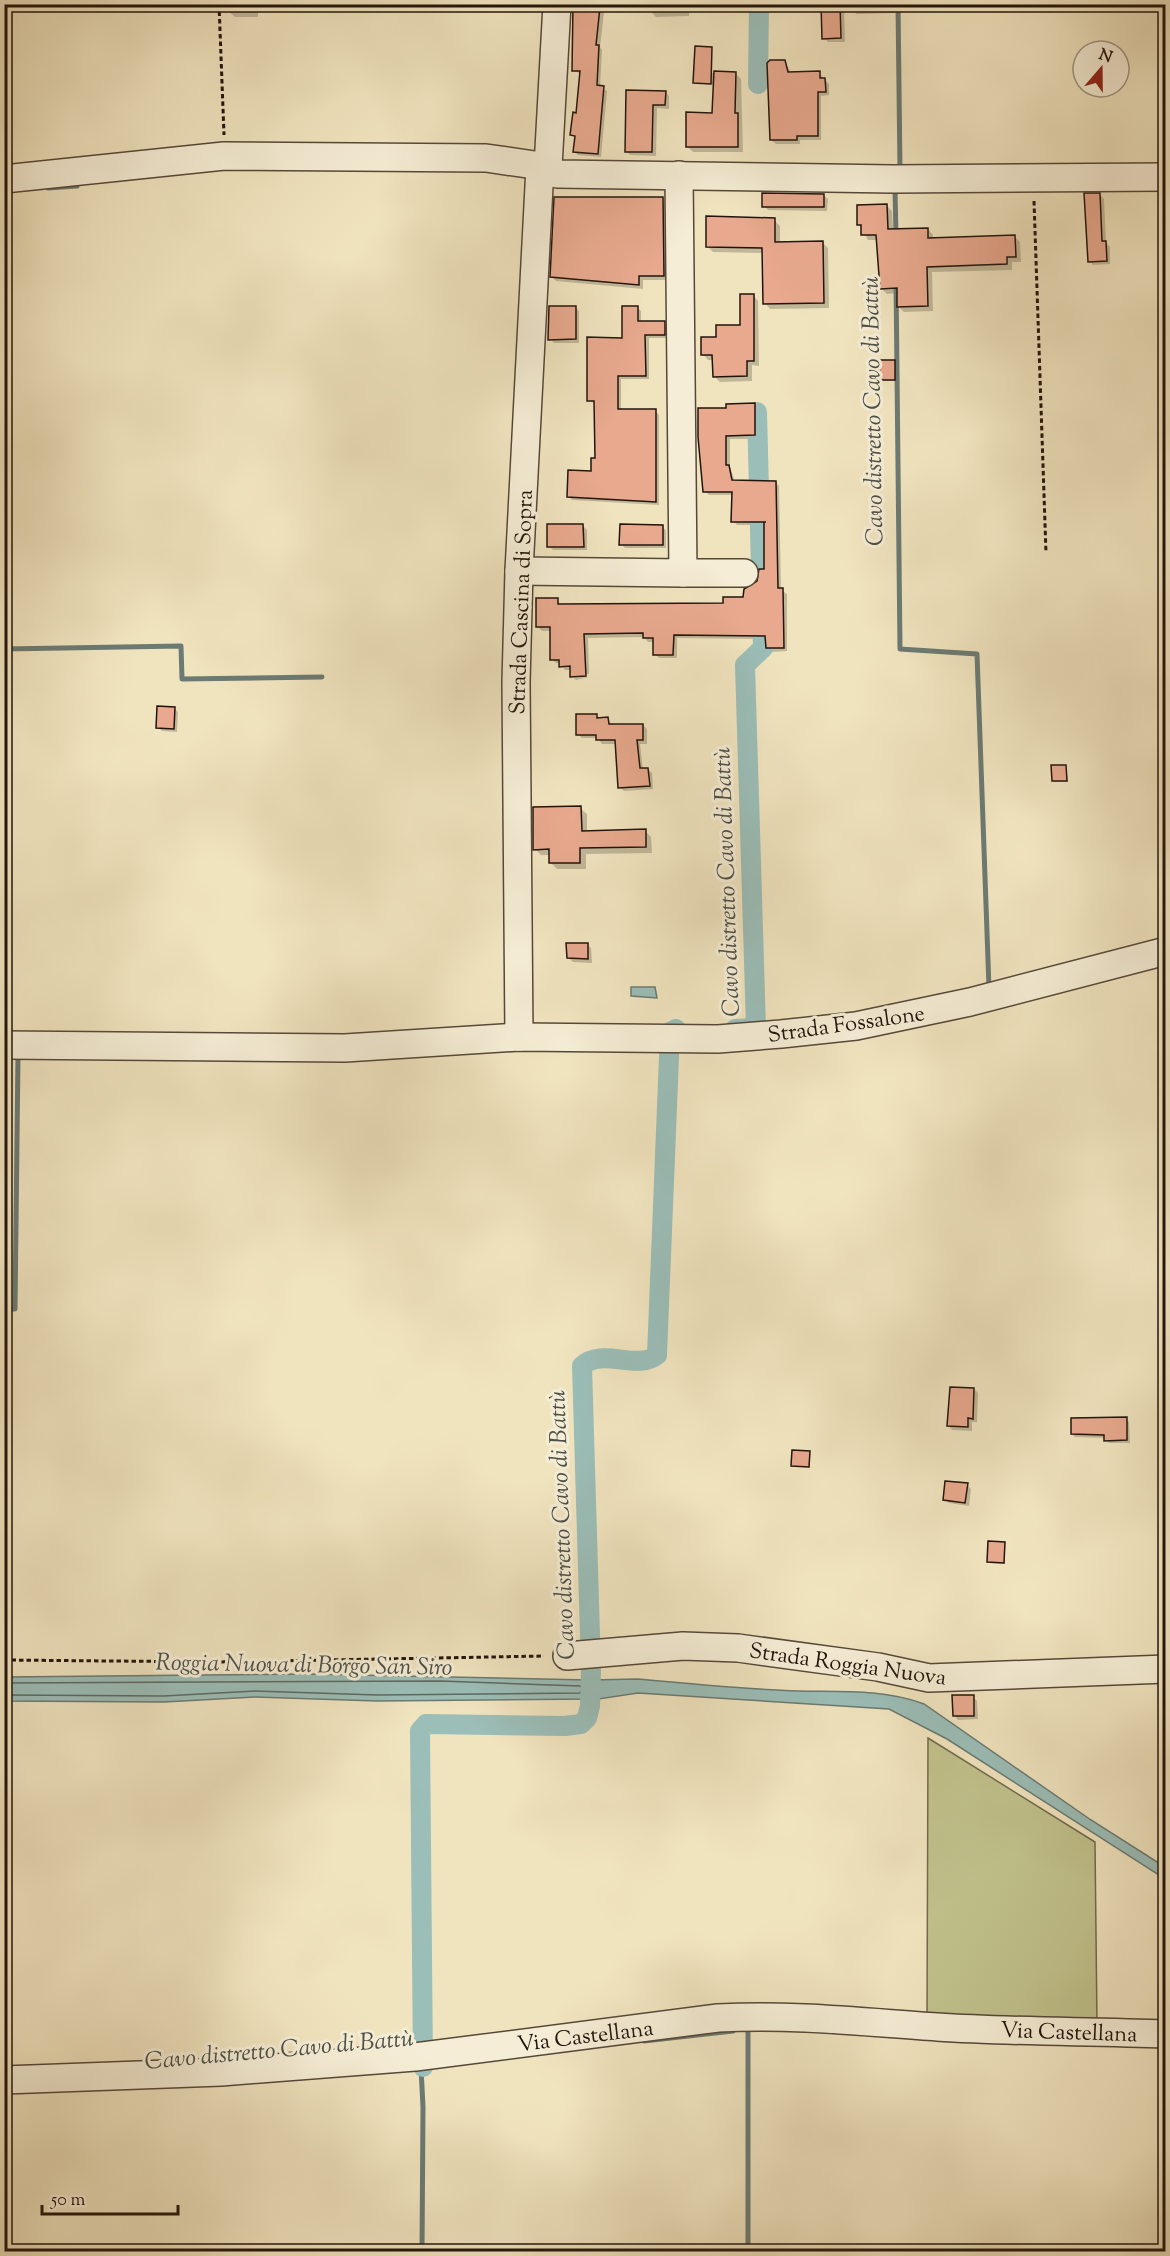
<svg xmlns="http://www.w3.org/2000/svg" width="1170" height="2256" viewBox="0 0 1170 2256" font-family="'Sorts Mill Goudy',serif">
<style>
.green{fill:#c1c28d;stroke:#726b4c;stroke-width:1.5}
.water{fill:#9bbeb8;stroke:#6b7a73;stroke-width:1.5}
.shadow{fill:#0003}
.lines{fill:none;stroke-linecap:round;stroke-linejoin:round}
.shore{stroke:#5e6962;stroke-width:1.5}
.stream{stroke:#6b7a73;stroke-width:5}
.canal{stroke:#9bbeb8;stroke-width:20}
.building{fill:#e8a98e;stroke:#22140c;stroke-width:1.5}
.minor-casing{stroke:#564839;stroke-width:30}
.path{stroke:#22140c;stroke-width:3;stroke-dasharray:4.5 3;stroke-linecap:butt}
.minor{stroke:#f5edd5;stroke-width:27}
.labels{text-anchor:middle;stroke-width:6;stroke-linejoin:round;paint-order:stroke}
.street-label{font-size:22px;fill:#22140c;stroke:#f5edd5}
.water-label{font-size:24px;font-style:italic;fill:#4c5048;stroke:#f5edd5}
</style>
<rect width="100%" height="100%" fill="#f0e4bf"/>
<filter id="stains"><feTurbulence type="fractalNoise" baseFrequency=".00333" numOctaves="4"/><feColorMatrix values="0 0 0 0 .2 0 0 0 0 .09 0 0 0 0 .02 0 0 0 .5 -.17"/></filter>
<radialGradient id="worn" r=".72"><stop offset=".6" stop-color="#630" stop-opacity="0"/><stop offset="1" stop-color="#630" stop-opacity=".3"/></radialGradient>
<!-- green -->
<polygon class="green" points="928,1738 1095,1842 1097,2025 927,2019"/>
<!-- water -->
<g class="water">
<polygon points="655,987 657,998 631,996 631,987"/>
<polygon points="310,1674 589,1680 589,1699 377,1701 255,1697 164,1702 5,1701 5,1677"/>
<path d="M638 1679C691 1684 745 1689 798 1691 841 1692 883 1689 924 1704L1091 1820 1165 1867V1879L947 1739 889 1709 638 1693 592 1700V1680Z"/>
</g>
<!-- shadow -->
<g class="shadow">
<polygon points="228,4 258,4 258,17 235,17 228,11"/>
<polygon points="653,4 690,4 689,16 656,17 652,13"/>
<polygon points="823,4 844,4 845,42 828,42 824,38"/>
<polygon points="852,4 894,4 894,13 856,14"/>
<polygon points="600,8 604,12 600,47 602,50 600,87 607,91 601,157 578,155 574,152 576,139 572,135 578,115 581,74 573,70"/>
<polygon points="711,49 712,73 735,73 741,79 743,152 693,152 687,146 714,114 715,85 695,83"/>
<polygon points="785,61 791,73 819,73 829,84 829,95 821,96 821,140 800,140 800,144 776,144 771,140"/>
<polygon points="628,92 665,92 669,96 669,109 657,108 656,156 630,155 626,151"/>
<polygon points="823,195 828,199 827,211 768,210 764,206"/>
<polygon points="1100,195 1104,199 1106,243 1110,247 1110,264 1093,265 1089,261"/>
<polygon points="663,198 667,203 668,280 643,280 643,289 556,281 552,277"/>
<polygon points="887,206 892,211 893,230 928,229 933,235 933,239 1015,237 1020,242 1021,262 1012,262 1012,270 932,272 933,311 904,312 898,306 898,293 887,294 881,288 878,240 868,240 859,224"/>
<polygon points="774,220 780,226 780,243 822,242 828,248 829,308 770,309 765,303 764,253 713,252 707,246"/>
<polygon points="753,295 758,301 759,366 752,365 752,381 720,382 714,376 714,360 708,360 703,354 718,339 742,327"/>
<polygon points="575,307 579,311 579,343 554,343 550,339"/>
<polygon points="638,308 641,311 641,323 664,323 668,327 668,338 649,338 649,379 621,379 621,411 655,411 659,415 659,505 572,500 568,496 592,473 597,460 596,404 588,400 624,339"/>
<polygon points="895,361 896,381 883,381 881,379"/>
<polygon points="755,405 759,409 759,439 730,439 730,467 735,482 775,482 779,486 781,590 787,594 787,651 771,652 767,648 767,639 677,638 677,658 659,658 655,654 655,642 648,642 644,637 588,638 589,674 574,675 574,678 572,670 565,670 561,663 556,663 552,659 551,631 542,631 538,627 558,600 561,606 724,604 745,599 759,582 766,571 765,525 737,525 733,521 733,495 709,495 705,491 727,410"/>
<polygon points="583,526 587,530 587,550 553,550 549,546"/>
<polygon points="662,527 666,530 666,548 625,548 621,544"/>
<polygon points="589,677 576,680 574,678"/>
<polygon points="174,708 178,712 177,732 162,731 158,727"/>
<polygon points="597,716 600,719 608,719 612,725 643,725 647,729 647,744 640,744 643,770 648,769 652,773 653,789 624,791 619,787 616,744 602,744 598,738 582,738 578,734"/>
<polygon points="1066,766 1068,782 1055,782 1053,781"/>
<polygon points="580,808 587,814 587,832 645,831 651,837 652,853 586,854 586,869 557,869 550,862 551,855 541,855 535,849"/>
<polygon points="587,944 591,948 592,963 573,962 568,957"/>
<polygon points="974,1389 978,1393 977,1422 972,1422 972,1431 952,1430 948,1425"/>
<polygon points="1126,1419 1129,1422 1130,1443 1109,1443 1105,1438 1075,1437 1072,1434"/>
<polygon points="809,1452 810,1468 793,1465"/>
<polygon points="967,1485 971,1489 969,1506 949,1503 945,1499"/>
<polygon points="1004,1543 1005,1564 990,1563 989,1562"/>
<polygon points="973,1697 977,1701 978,1719 958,1720 954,1715"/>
</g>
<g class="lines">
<!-- shore -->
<polyline class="shore" points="4,1683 441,1681 580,1686 583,1689 580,1693 377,1695 255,1691 164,1696 4,1695"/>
<!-- stream -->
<g class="stream">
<polyline points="898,4 900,171"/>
<polyline points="48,188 77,186"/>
<polyline points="895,190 896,236"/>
<polyline points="896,281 900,649 977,654 989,988"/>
<polyline points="4,649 181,646 182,679 322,677"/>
<polyline points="4,1309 15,1309 18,1055"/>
<polyline points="1163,1661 1166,1504"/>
<polyline points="644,2041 733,2031"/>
<polyline points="421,2068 423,2107 422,2252"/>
<polyline points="748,2252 748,2029"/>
</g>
<!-- canal -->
<g class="canal">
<polyline points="758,84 759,4"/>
<polyline points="735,1029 756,1028 745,665 763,648 757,412"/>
<path d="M423 2067 420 1731 426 1724 565 1726 581 1724 587 1718 590 1706 591 1669 582 1366C602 1347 637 1371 657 1355L670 1032 676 1029"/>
</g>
</g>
<!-- building -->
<g class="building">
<polygon points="573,4 600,7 596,45 599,45 597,85 604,86 598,154 573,152 575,136 570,135 573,112 576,113 580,71 572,71"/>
<polygon points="821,4 840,4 841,38 822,39"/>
<polygon points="695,46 712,47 711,84 693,83"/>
<polygon points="770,60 785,60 788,72 820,71 820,78 825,78 826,92 818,92 818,136 797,136 797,140 770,140 767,63"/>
<polygon points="714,71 736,72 735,113 738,113 738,147 686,147 686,112 712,113"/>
<polygon points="626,90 666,91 665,105 653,105 652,152 625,152"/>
<polygon points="762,193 824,194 824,207 762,207"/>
<polygon points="1084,193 1100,193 1102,241 1106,241 1107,261 1088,262"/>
<polygon points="554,197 663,197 664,276 639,276 639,285 550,277"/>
<polygon points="887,204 888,229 928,228 928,238 1015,235 1016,257 1007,257 1007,264 927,267 928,306 897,307 897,288 880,289 876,235 861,235 861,225 857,225 857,205"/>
<polygon points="706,216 775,218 775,242 823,241 824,303 763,304 762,248 706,247"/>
<polygon points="740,294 754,294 754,361 747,361 747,376 713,377 712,355 701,355 701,337 716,337 716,325 740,325"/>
<polygon points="549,306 576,306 576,339 548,340"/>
<polygon points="622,306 638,306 638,321 665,321 665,335 645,335 646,376 618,376 618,409 656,409 656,502 567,497 568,470 591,471 591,458 595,458 594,401 587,401 587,337 622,338"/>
<polygon points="879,360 895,360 895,380 880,380"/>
<polygon points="755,403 755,435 726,436 726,465 729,465 732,480 776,481 778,588 783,588 784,648 766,648 765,636 674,635 673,655 653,655 653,638 643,638 643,633 584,634 586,676 570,677 570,666 559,667 559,660 550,660 550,627 536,627 536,598 558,598 558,604 723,603 723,597 743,597 744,589 757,581 759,569 764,569 764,522 766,522 731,522 732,492 703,492 698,437 698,408 726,408 726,404"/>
<polygon points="547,524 583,524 584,547 547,547"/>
<polygon points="620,524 663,525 663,545 619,545"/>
<polygon points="157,706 175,707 174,729 156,728"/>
<polygon points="576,714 597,714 597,718 608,717 609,724 643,724 643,740 637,740 640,768 648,768 650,786 618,788 615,740 596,740 596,735 576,735"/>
<polygon points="1051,765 1066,765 1067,781 1052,781"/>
<polygon points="581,806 582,831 646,829 646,847 580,848 580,863 549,863 549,849 533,850 533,807"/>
<polygon points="566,943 588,943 588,959 567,958"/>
<polygon points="950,1387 974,1388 973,1419 968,1418 968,1427 947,1426"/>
<polygon points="1127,1417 1127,1440 1104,1441 1104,1435 1071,1434 1071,1418"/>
<polygon points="792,1450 810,1451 809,1467 791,1466"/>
<polygon points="945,1481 968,1483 965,1503 943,1500"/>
<polygon points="988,1541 1005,1542 1004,1563 987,1562"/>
<polygon points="952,1695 974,1695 974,1716 953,1716"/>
</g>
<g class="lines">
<!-- minor casing -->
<g class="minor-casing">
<g id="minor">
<polyline points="548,167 557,4"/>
<polyline points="4,179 224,156 486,158 548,167 557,174 893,179 1166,177"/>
<polyline points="519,571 683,573 679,175"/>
<polyline points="683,573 744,573"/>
<polyline points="519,1037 516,682 519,571 540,167"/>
<polyline points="4,1045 345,1048 519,1037 718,1039 781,1034 856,1026 970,1002 1166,951"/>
<polyline points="567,1656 683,1646 738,1648 878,1667 929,1678 1166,1669"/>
<path d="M4 2080 221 2072 415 2057 718 2018C792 2014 863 2022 937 2027 1013 2032 1089 2031 1166 2034"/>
</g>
</g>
<!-- path -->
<g class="path">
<polyline points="219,4 224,135"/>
<polyline points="1034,201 1046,553"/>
<polyline points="4,1660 218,1662 544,1656"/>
</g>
<!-- minor -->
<use href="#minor" class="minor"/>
</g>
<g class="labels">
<!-- street labels -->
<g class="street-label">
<text transform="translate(520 602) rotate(-88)" y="8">Strada Cascina di Sopra</text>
<text transform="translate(846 1023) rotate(-8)" y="8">Strada Fossalone</text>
<text transform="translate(848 1663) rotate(8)" y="8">Strada Roggia Nuova</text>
<text transform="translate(1069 2031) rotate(2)" y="8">Via Castellana</text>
<text transform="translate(585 2035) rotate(-7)" y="8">Via Castellana</text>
</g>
<!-- water labels -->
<g class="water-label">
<text transform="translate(872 411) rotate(-91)" y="8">Cavo distretto Cavo di Battù</text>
<text transform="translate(726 882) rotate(-92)" y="8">Cavo distretto Cavo di Battù</text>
<text transform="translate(561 1525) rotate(-92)" y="8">Cavo distretto Cavo di Battù</text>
<text transform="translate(304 1664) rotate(1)" y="8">Roggia Nuova di Borgo San Siro</text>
<text transform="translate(279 2049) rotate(-5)" y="8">Cavo distretto Cavo di Battù</text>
</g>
</g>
<!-- margin -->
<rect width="1170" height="2256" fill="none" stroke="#f0e4bf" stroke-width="24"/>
<rect x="6" y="6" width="1158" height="2244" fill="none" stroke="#22140c" stroke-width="3"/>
<rect x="12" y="12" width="1146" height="2232" fill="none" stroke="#22140c" stroke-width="1.5"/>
<!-- north arrow -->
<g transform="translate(1101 69) rotate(20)"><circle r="28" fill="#f5edd5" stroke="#a19685" stroke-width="1.5"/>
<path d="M0-4.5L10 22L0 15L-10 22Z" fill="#8f2418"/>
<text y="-9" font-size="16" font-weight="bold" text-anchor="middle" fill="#22140c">N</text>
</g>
<!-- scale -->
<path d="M42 2205v9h136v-9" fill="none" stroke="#22140c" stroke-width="3"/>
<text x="51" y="2205" font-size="18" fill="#22140c" stroke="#f5edd5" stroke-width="4.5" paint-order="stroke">50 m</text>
<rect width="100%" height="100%" filter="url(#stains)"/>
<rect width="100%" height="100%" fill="url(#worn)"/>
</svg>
